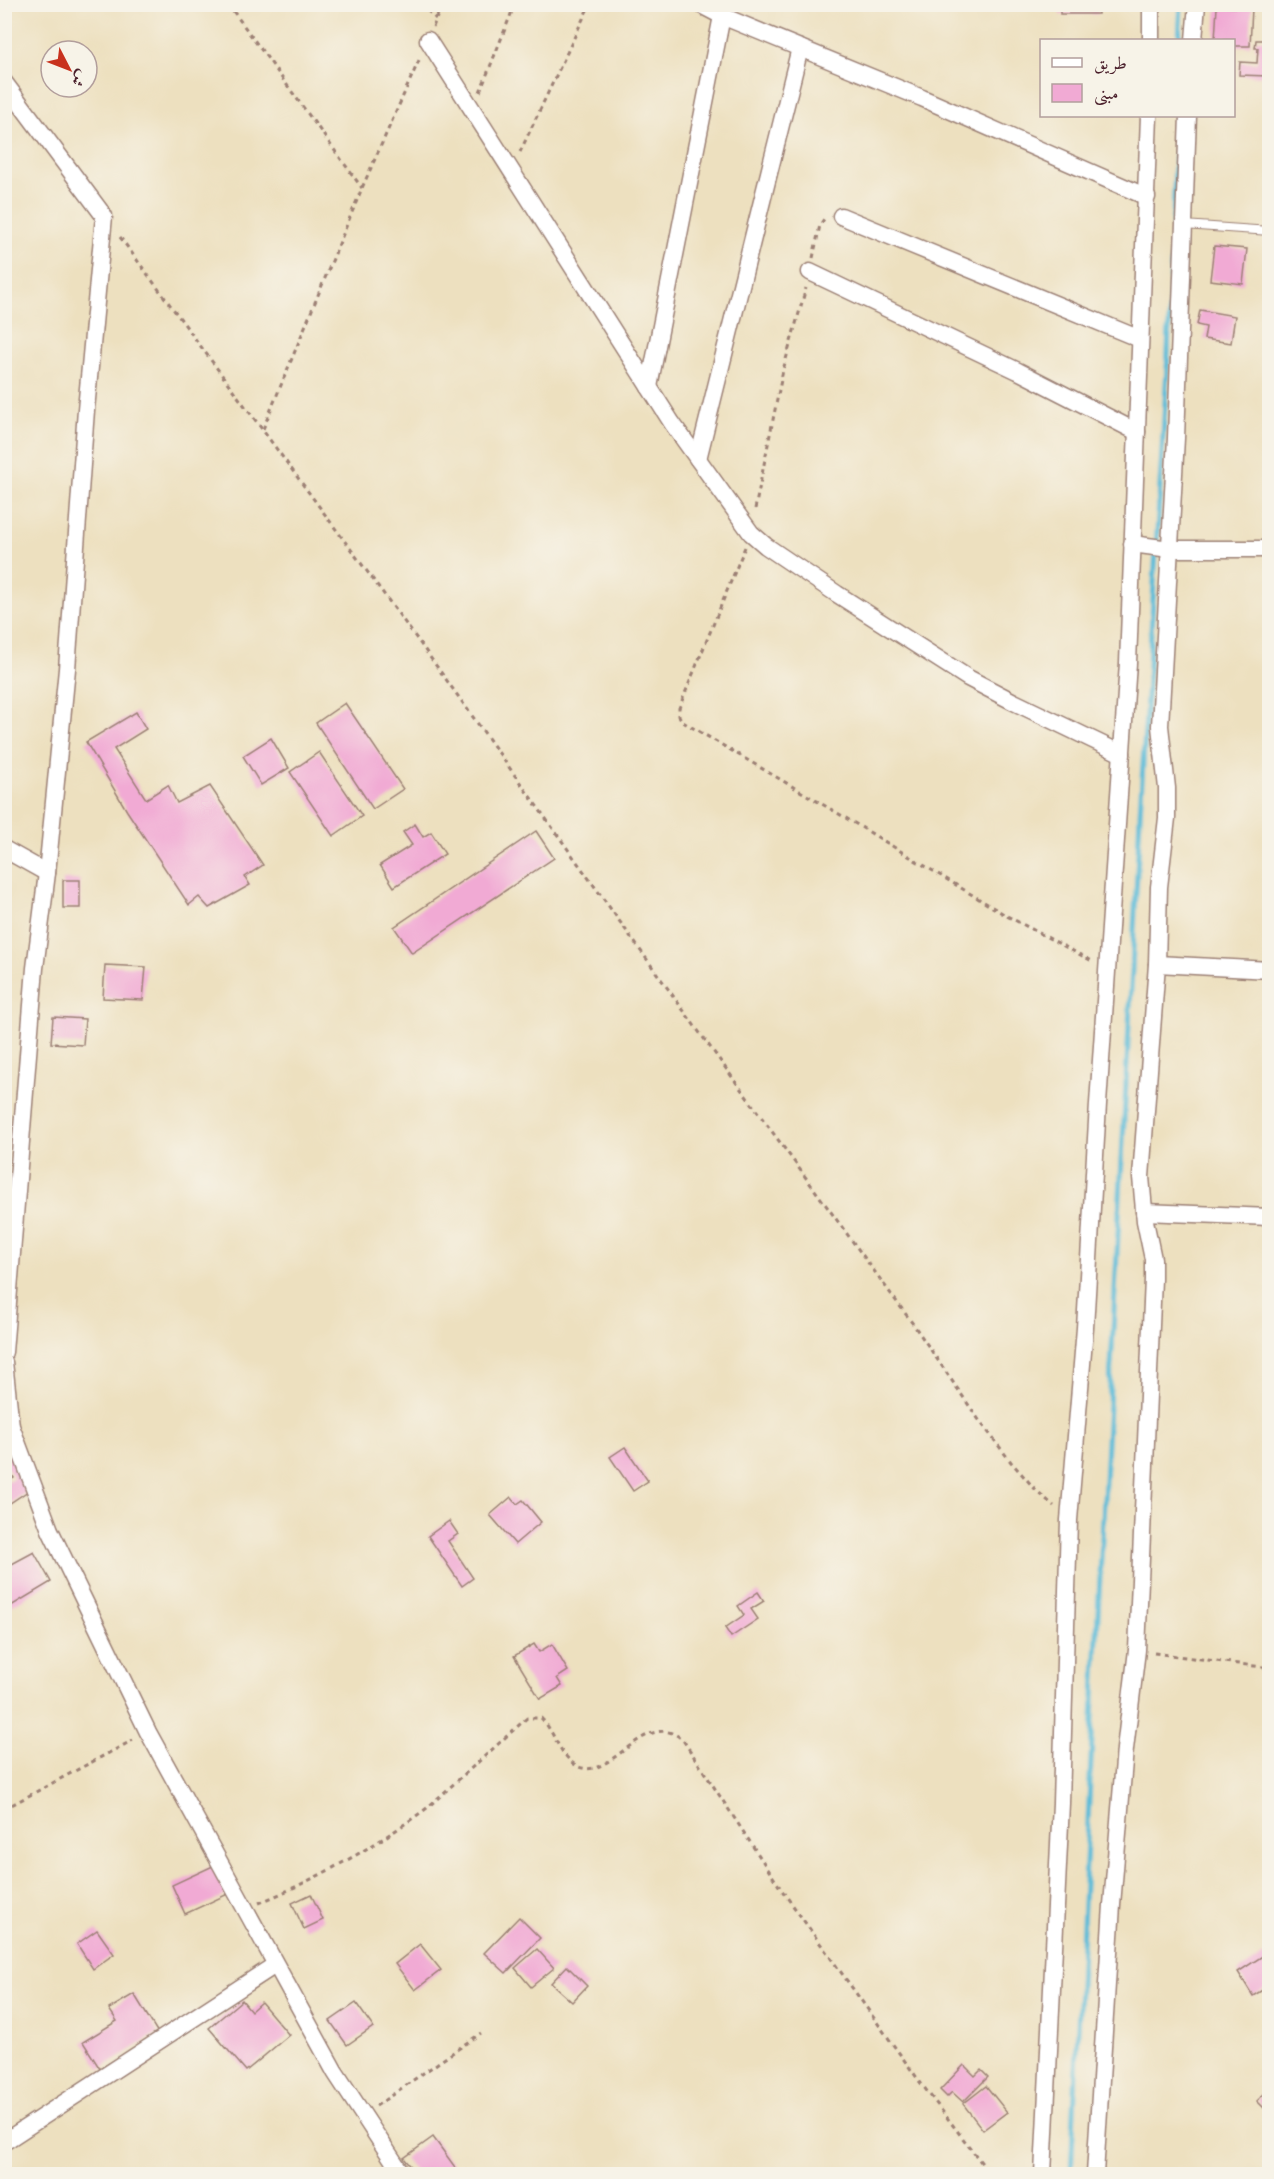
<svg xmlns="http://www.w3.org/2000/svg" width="1274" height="2179" viewBox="0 0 1274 2179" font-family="'IM FELL Double Pica',Amiri,serif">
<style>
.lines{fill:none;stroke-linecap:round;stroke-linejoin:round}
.stream{stroke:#5abbd8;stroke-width:5}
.building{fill:#f1aad4}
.lane-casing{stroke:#9c8075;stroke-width:10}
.street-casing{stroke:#9c8075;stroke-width:19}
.path{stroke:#9c8075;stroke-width:3;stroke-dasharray:4.5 4.5;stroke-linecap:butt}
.lane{stroke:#fff;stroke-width:8}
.street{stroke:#fff;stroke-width:16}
</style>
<rect width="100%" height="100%" fill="#f7f3e8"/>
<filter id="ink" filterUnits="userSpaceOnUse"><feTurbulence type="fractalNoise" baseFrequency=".0167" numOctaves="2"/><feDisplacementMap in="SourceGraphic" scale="12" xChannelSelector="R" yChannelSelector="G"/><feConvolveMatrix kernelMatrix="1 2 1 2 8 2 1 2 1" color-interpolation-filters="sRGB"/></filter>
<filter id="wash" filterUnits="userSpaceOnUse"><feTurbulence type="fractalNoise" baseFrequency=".008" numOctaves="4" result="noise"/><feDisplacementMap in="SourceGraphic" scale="24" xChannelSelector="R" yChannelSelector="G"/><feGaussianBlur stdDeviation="1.35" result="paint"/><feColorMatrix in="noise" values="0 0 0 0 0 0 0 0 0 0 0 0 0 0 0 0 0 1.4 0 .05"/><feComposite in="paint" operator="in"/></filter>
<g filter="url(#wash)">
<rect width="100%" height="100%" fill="#ede0bf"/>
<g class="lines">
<!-- stream -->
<g class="stream">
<polyline points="1179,40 1181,4"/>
<polyline points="1071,2174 1098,1615 1141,797 1168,353 1177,116"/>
</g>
</g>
<g id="blocks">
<!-- building -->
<g class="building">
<rect x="1060" y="4" width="38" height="10"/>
<polygon points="1217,7 1252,8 1250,46 1234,46 1234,40 1215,40"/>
<polygon points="1267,29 1269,29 1269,76 1239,75 1240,62 1257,63 1258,48 1255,48 1256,40 1266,40"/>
<polygon points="1214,246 1247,249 1243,284 1210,280"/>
<polygon points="1200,310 1235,316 1231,343 1204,339 1206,327 1197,325"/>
<polygon points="345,703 403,789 373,809 316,723"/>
<polygon points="136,712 146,729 114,749 146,799 168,785 177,803 210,786 263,865 245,877 250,885 209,908 199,897 189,905 127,811 86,742"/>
<polygon points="271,738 289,768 261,785 243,756"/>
<polygon points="319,752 362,816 333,836 290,772"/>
<polygon points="415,824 423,837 431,832 445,854 394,887 380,865 412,845 403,832"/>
<polygon points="536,831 554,858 412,953 394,927"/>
<rect x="63" y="880" width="17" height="28"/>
<polygon points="105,965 146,967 143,1000 103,998"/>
<polygon points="53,1017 85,1019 83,1045 51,1043"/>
<polygon points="7,1438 28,1491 4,1507 4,1483 14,1478 4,1462 4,1439"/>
<polygon points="625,1447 648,1481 633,1491 610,1457"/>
<polygon points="511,1497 517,1504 523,1500 541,1522 515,1544 490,1515"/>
<polygon points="449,1521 458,1534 448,1541 473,1578 462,1586 428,1536"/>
<polygon points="34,1552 51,1582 11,1606 4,1595 4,1556 10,1565"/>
<polygon points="758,1592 764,1601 751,1609 758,1619 731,1637 725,1628 744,1615 738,1606"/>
<polygon points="534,1644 539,1652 552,1644 568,1671 557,1678 562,1686 540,1699 514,1656"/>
<polygon points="215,1865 228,1894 185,1914 172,1885"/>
<polygon points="311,1894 323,1920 304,1929 292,1903"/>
<polygon points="519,1917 540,1938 506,1973 484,1953"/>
<polygon points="97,1930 114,1954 93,1969 77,1944"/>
<polygon points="420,1944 441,1970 415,1990 395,1964"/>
<polygon points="537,1949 554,1968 531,1987 515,1968"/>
<polygon points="1264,1955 1269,1963 1269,1986 1253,1996 1238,1972"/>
<polygon points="567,1966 587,1986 572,2002 551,1983"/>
<polygon points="134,1994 158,2033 100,2069 83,2042 117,2021 109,2009"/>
<polygon points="242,2000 251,2011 261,2002 289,2035 246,2071 209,2028"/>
<polygon points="356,2003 373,2027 347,2045 330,2021"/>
<polygon points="964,2065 975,2076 981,2070 988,2077 963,2102 952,2092 947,2097 940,2090"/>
<polygon points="986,2086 1007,2112 983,2130 963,2104"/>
<polygon points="1269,2089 1269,2113 1257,2101"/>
<polygon points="433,2137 460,2174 417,2174 404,2158"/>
</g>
</g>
</g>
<g filter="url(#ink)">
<use href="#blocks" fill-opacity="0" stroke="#9c8075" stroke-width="1.5"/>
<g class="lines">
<!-- lane casing -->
<g class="lane-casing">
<g id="lane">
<polyline points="1184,225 1270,231"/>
<polyline points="1267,549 1270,465"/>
</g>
</g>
<!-- street casing -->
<g class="street-casing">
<g id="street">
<polyline points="699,4 722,16 922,98 1147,197"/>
<polyline points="428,40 672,423 751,533 766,546 837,594 968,678 1014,702 1122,754"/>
<polyline points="1151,40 1151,4"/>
<polyline points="1194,40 1197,4"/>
<polyline points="4,82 104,216 86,410 67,669 47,873 35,968 4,1352"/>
<polyline points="841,216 1140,339"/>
<polyline points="810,272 1018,371 1137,432"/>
<polyline points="649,387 722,16"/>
<polyline points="698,459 800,48"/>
<polyline points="1132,544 1170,549 1270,549"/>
<polyline points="4,849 47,873"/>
<polyline points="1157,964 1270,970"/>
<polyline points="1144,1212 1270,1217"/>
<polyline points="4,1362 11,1426 50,1530 148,1732 335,2072 402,2174"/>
<polyline points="4,2142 275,1965"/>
<polyline points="1043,2174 1061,1803 1069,1520 1085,1328 1098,1104 1128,663 1149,116"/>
<polyline points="1095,2174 1112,1905 1125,1749 1137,1650 1153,1279 1153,1259 1145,1221 1141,1177 1157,964 1159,887 1167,818 1167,788 1160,726 1176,438 1188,116"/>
</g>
</g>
<!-- path -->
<g class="path">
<polyline points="228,4 362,188"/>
<polyline points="421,4 436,19"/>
<polyline points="433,27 442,4"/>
<polyline points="480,92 515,4"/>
<polyline points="520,152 590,4"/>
<polyline points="120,237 417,639 694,1025 913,1324 979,1420 1011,1462 1036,1490 1054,1506"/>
<polyline points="813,258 820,225 824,219"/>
<polyline points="263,429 362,188 420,58"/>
<polyline points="755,509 783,370 806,288"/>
<polyline points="745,547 679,708 679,716 683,722 856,824 1007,916 1092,961"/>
<polyline points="1154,1653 1270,1668"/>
<polyline points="4,1809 133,1740"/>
<path d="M259 1903C319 1878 375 1847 427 1808L527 1718H541C554 1731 558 1752 574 1764 608 1789 644 1705 683 1740L781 1889 920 2082 990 2174"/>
<polyline points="376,2106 481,2033"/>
</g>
<!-- lane -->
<use href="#lane" class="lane"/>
<!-- street -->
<use href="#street" class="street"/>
</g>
</g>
<!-- margin -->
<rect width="1274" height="2179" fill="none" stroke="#f7f3e8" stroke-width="24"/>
<!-- legend -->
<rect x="1040" y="39" width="195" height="78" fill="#f7f3e8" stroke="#b29e9c" stroke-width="1.5"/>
<rect x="1052" y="58" width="30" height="9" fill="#ffffff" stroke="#b29e9c" stroke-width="1.5"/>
<text x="1094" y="69" font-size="18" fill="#4a1f2b">طريق</text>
<rect x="1052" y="84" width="30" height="18" fill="#f1aad4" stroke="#b29e9c" stroke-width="1.5"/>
<text x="1094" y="99" font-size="18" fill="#4a1f2b">مبنى</text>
<!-- north arrow -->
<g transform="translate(69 69) rotate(132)"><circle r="28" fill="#f7f3e8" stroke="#b29e9c" stroke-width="1.5"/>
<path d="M0-4.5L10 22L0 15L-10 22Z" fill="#c8321e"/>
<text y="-9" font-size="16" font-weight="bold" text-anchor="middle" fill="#4a1f2b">ش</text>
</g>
</svg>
